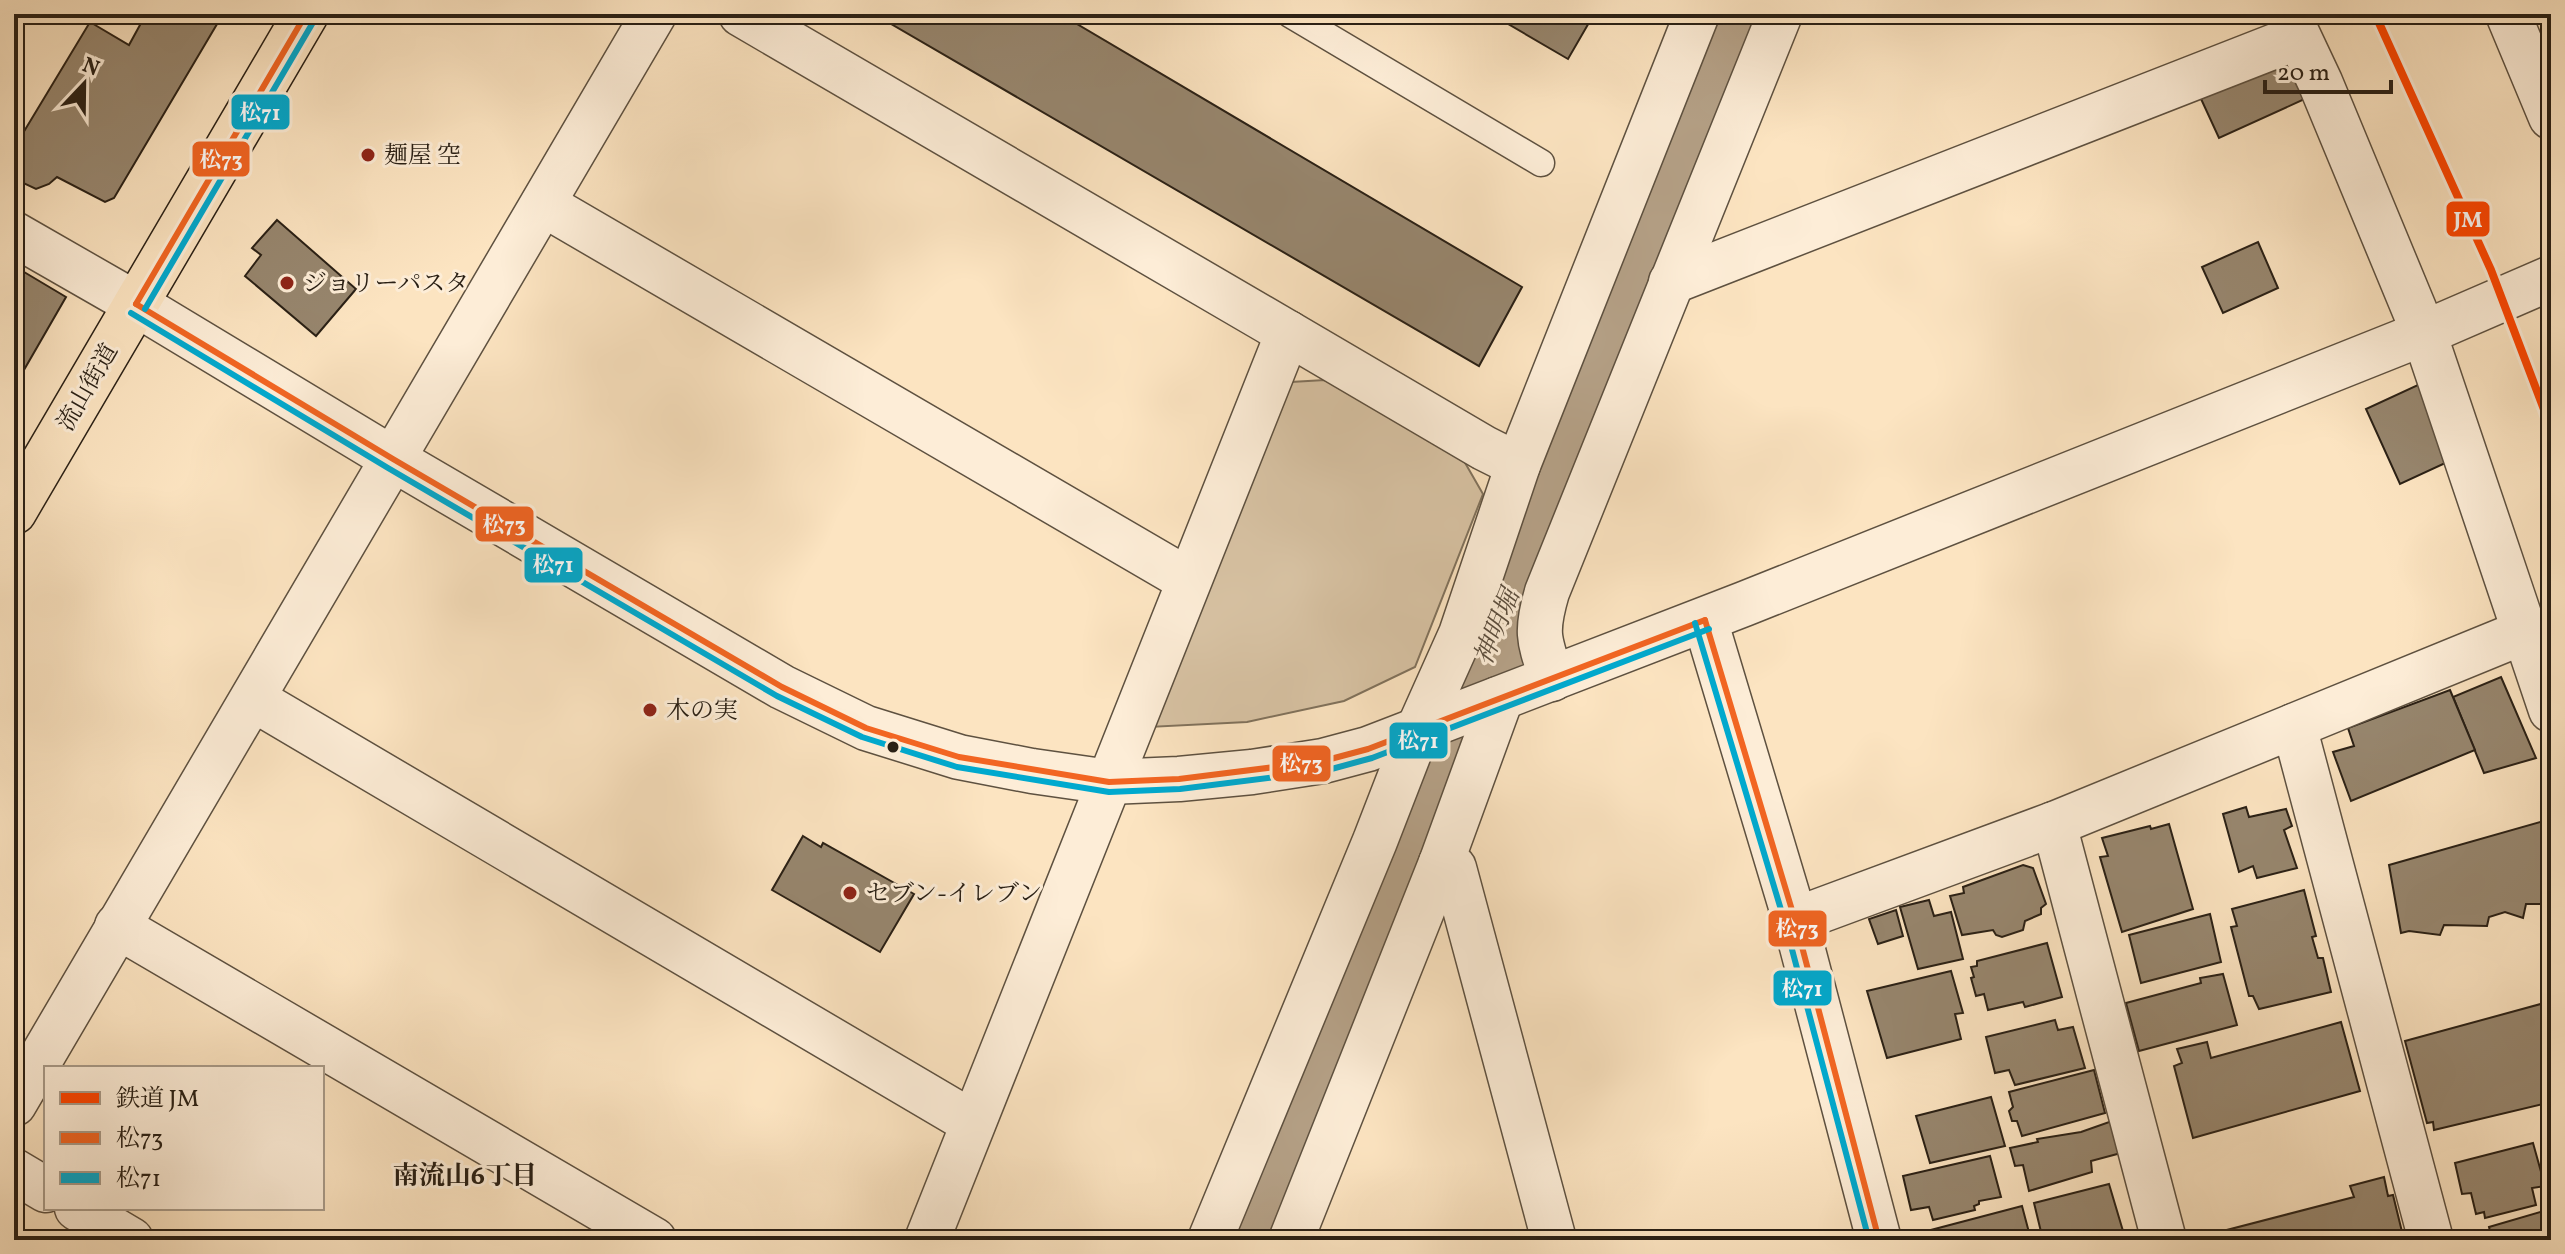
<svg xmlns="http://www.w3.org/2000/svg" width="2565" height="1254" viewBox="0 0 2565 1254" font-family="Vollkorn,'Noto Serif JP',serif">
<style>
.green{fill:#d8c3a4;stroke:#81725c;stroke-width:2}
.lines{fill:none;stroke-linecap:round;stroke-linejoin:round}
.river{stroke:#b5a187;stroke-width:76}
.building{fill:#97866e;stroke:#2a2015;stroke-width:2}
.service-casing{stroke:#5e5140;stroke-width:29}
.minor-casing{stroke:#5e5140;stroke-width:47}
.tertiary-casing{stroke:#5e5140;stroke-width:47}
.primary-casing{stroke:#2a2015;stroke-width:47}
.service{stroke:#fdedd7;stroke-width:26}
.minor{stroke:#fdedd7;stroke-width:44}
.tertiary{stroke:#fdedd7;stroke-width:44}
.primary{stroke:#fce4c1;stroke-width:44}
.bus-1-casing{stroke:#fdedd7;stroke-width:12}
.bus-2-casing{stroke:#fdedd7;stroke-width:12}
.bus-1{stroke:#f26522;stroke-width:6}
.bus-2{stroke:#00a9ce;stroke-width:6}
.rail-1-casing{stroke:#fdedd7;stroke-width:14}
.rail-1{stroke:#ff4500;stroke-width:8}
.poi-dot{fill:#8f2418;stroke:#fdedd7;stroke-width:3}
.bus-dot{fill:#2a2015;stroke:#fdedd7;stroke-width:3}
.labels{text-anchor:middle;stroke-width:6;stroke-linejoin:round;paint-order:stroke}
.poi-label{font-size:24px;fill:#2a2015;stroke:#fdedd7;text-anchor:start}
.street-label{font-size:24px;fill:#2a2015;stroke:#fdedd7}
.water-label{font-size:26px;font-style:italic;fill:#5b4d3d;stroke:#fdedd7}
.neighbourhood-label{font-size:26px;font-weight:bold;fill:#2a2015;stroke:#fdedd7}
.line-badge{stroke:#fdedd7;stroke-width:3}
.badge-label{font-size:22px;text-anchor:middle;font-weight:bold;fill:#fff}
</style>
<rect width="100%" height="100%" fill="#fce4c1"/>
<filter id="stains"><feTurbulence type="fractalNoise" baseFrequency=".0025" numOctaves="4"/><feColorMatrix values="0 0 0 0 .2 0 0 0 0 .09 0 0 0 0 .02 0 0 0 .5 -.17"/></filter>
<radialGradient id="worn" r=".72"><stop offset=".6" stop-color="#630" stop-opacity="0"/><stop offset="1" stop-color="#630" stop-opacity=".3"/></radialGradient>
<!-- green -->
<polygon class="green" points="1325,380 1464,461 1483,494 1415,667 1344,701 1247,722 1149,727 1291,382"/>
<g class="lines">
<!-- river -->
<polyline class="river" points="1251,1240 1741,14"/>
</g>
<!-- building -->
<g class="building">
<polygon points="146,14 223,14 114,198 105,202 57,177 49,184 36,189 21,182 14,177 14,148 90,22 129,45"/>
<polygon points="874,14 1060,14 1522,287 1479,366"/>
<polygon points="1491,14 1594,14 1568,59"/>
<polygon points="2287,47 2309,97 2219,138 2196,88"/>
<polygon points="277,220 356,289 316,336 245,276 261,255 252,248"/>
<polygon points="2258,242 2278,288 2223,313 2202,267"/>
<polygon points="14,266 66,297 17,382 14,380"/>
<polygon points="2420,384 2454,459 2400,484 2366,409"/>
<polygon points="2501,677 2536,758 2484,773 2453,697"/>
<polygon points="2450,690 2475,750 2351,801 2333,752 2354,746 2348,728"/>
<polygon points="2246,807 2249,817 2286,809 2292,826 2284,830 2297,868 2257,878 2253,866 2239,872 2223,814"/>
<polygon points="2551,819 2551,904 2526,904 2523,918 2505,912 2489,917 2487,926 2444,925 2440,935 2409,931 2401,933 2389,865"/>
<polygon points="2169,824 2193,909 2122,932 2100,857 2108,856 2102,838 2150,826 2151,829"/>
<polygon points="803,836 821,847 823,843 914,894 880,952 772,890"/>
<polygon points="2023,865 2033,868 2046,904 2041,908 2041,914 2025,921 2023,930 2002,937 1996,935 1993,930 1962,935 1950,896 1964,893 1963,887"/>
<polygon points="2304,890 2316,936 2312,937 2318,958 2323,958 2331,992 2259,1009 2253,996 2249,996 2231,927 2237,926 2232,909"/>
<polygon points="1929,900 1934,916 1951,912 1963,959 1918,969 1900,907"/>
<polygon points="1896,910 1903,936 1878,944 1869,919"/>
<polygon points="2210,914 2221,962 2141,983 2129,935"/>
<polygon points="2047,943 2062,997 2025,1007 2023,1002 1988,1010 1984,994 1976,996 1971,978 1974,977 1971,967 1977,966 1977,961"/>
<polygon points="2551,970 2551,1102 2434,1130 2433,1122 2427,1123 2405,1041 2548,1002 2542,981 2548,978 2546,971"/>
<polygon points="1951,971 1963,1013 1955,1014 1961,1039 1887,1058 1867,991"/>
<polygon points="2223,974 2237,1025 2139,1051 2126,1003 2201,983 2200,978"/>
<polygon points="2055,1020 2058,1030 2073,1027 2085,1068 2015,1085 2009,1070 1995,1073 1986,1037"/>
<polygon points="2341,1022 2360,1091 2193,1138 2174,1066 2182,1063 2177,1049 2207,1042 2211,1058"/>
<polygon points="14,1028 24,1034 14,1050"/>
<polygon points="2094,1070 2105,1113 2022,1136 2017,1121 2012,1121 2009,1111 2013,1107 2009,1092"/>
<polygon points="1991,1097 2005,1146 1930,1163 1916,1116"/>
<polygon points="2112,1121 2121,1153 2091,1161 2092,1172 2029,1191 2023,1165 2015,1166 2010,1148 2038,1142 2037,1139 2081,1132"/>
<polygon points="2533,1143 2545,1186 2532,1188 2536,1205 2485,1218 2484,1212 2476,1214 2471,1193 2462,1194 2455,1163"/>
<polygon points="1990,1156 2001,1197 1979,1201 1979,1204 1974,1206 1975,1210 1933,1220 1929,1207 1911,1210 1903,1176"/>
<polygon points="2384,1177 2388,1196 2393,1195 2404,1240 2188,1240 2354,1197 2350,1186"/>
<polygon points="2109,1184 2123,1231 2087,1240 2043,1240 2034,1203"/>
<polygon points="2022,1206 2031,1240 1930,1240 1927,1231"/>
<polygon points="2547,1210 2551,1240 2492,1240 2489,1227"/>
</g>
<g class="lines">
<!-- service casing -->
<g class="service-casing">
<polyline id="service" points="1290,14 1541,163"/>
</g>
<!-- minor casing -->
<g class="minor-casing">
<g id="minor">
<polyline points="741,14 1288,333"/>
<polyline points="2288,14 2320,82 2424,333 2551,710"/>
<polyline points="2508,14 2551,117"/>
<polyline points="543,204 1188,580"/>
<polyline points="14,234 136,304"/>
<polyline points="1671,282 2298,37"/>
<path d="M1552 679C1539 640 1535 633 1547 592L1780 14"/>
<polyline points="253,699 973,1123"/>
<polyline points="2294,726 2431,1240"/>
<polyline points="2054,824 2164,1240"/>
<polyline points="1441,863 1454,868 1554,1240"/>
<polyline points="1795,920 2054,824 2526,631"/>
<polyline points="117,926 654,1240"/>
<polyline points="14,1104 654,14"/>
<polyline points="14,1171 46,1190"/>
<polyline points="77,1208 131,1240"/>
<polyline points="927,1240 1288,333 1484,448 1518,465"/>
<polyline points="1210,1240 1375,841 1418,730 1461,634 1518,465 1697,14"/>
<polyline points="1291,1240 1441,863 1499,704 1498,699"/>
</g>
</g>
<!-- tertiary casing -->
<g class="tertiary-casing">
<g id="tertiary">
<polyline points="136,304 393,459 782,687 866,728 959,757 1032,771 1109,782 1179,779 1252,772 1323,761 1368,749 1744,604 2424,333 2551,278"/>
<polyline points="1705,620 1795,920 1879,1240"/>
</g>
</g>
<!-- primary casing -->
<g class="primary-casing">
<polyline id="primary" points="14,512 306,14"/>
</g>
<!-- service -->
<use href="#service" class="service"/>
<!-- minor -->
<use href="#minor" class="minor"/>
<!-- tertiary -->
<use href="#tertiary" class="tertiary"/>
<!-- primary -->
<use href="#primary" class="primary"/>
<!-- bus-1 casing -->
<g class="bus-1-casing">
<g id="bus-1">
<polyline points="136,304 393,459 782,687 866,728 959,757 1109,782 1179,779 1323,761 1368,749 1705,620"/>
<polyline points="136,304 306,14"/>
<polyline points="1705,620 1795,920 1879,1240"/>
</g>
</g>
<!-- bus-2 casing -->
<g class="bus-2-casing">
<g id="bus-2">
<polyline points="145,309 315,19"/>
<polyline points="131,313 388,468 777,696 862,737 957,767 1109,792 1180,789 1324,771 1372,758 1709,629"/>
<polyline points="1695,623 1785,923 1869,1240"/>
</g>
</g>
<!-- bus-1 -->
<use href="#bus-1" class="bus-1"/>
<!-- bus-2 -->
<use href="#bus-2" class="bus-2"/>
<!-- rail-1 casing -->
<g class="rail-1-casing">
<polyline id="rail-1" points="2375,14 2491,270 2551,428"/>
</g>
<!-- rail-1 -->
<use href="#rail-1" class="rail-1"/>
</g>
<!-- markers -->
<g class="poi-dot">
<circle cx="368" cy="155" r="8"/>
<circle cx="287" cy="283" r="8"/>
<circle cx="650" cy="710" r="8"/>
<circle cx="850" cy="893" r="8"/>
</g>
<circle class="bus-dot" cx="893" cy="747" r="7"/>
<g class="labels">
<!-- poi labels -->
<g class="poi-label">
<text x="384" y="163">麺屋 空</text>
<text x="303" y="291">ジョリーパスタ</text>
<text x="666" y="718">木の実</text>
<text x="866" y="901">セブン-イレブン</text>
</g>
<!-- street labels -->
<g class="street-label">
<text transform="translate(87 387) rotate(-60)" y="8">流山街道</text>
</g>
<!-- water labels -->
<g class="water-label">
<text transform="translate(1496 627) rotate(-68)" y="9">神明堀</text>
</g>
<!-- neighbourhood labels -->
<g class="neighbourhood-label">
<text x="465" y="1184">南流山6丁目</text>
</g>
</g>
<g class="line-badge">
<rect x="230" y="93" width="61" height="38" rx="8" fill="#00a9ce"/>
<rect x="191" y="140" width="60" height="38" rx="8" fill="#f26522"/>
<rect x="2445" y="200" width="46" height="38" rx="8" fill="#ff4500"/>
<rect x="474" y="505" width="61" height="38" rx="8" fill="#f26522"/>
<rect x="523" y="546" width="61" height="38" rx="8" fill="#00a9ce"/>
<rect x="1388" y="721" width="61" height="39" rx="8" fill="#00a9ce"/>
<rect x="1271" y="744" width="61" height="39" rx="8" fill="#f26522"/>
<rect x="1767" y="909" width="61" height="39" rx="8" fill="#f26522"/>
<rect x="1772" y="969" width="61" height="38" rx="8" fill="#00a9ce"/>
</g>
<g class="badge-label">
<text x="260" y="120">松71</text>
<text x="221" y="167">松73</text>
<text x="2468" y="227">JM</text>
<text x="504" y="532">松73</text>
<text x="553" y="572">松71</text>
<text x="1418" y="748">松71</text>
<text x="1301" y="771">松73</text>
<text x="1797" y="936">松73</text>
<text x="1802" y="996">松71</text>
</g>
<!-- margin -->
<rect width="2565" height="1254" fill="none" stroke="#fce4c1" stroke-width="48"/>
<rect x="16" y="16" width="2533" height="1222" fill="none" stroke="#2a2015" stroke-width="4"/>
<rect x="24" y="24" width="2517" height="1206" fill="none" stroke="#2a2015" stroke-width="2"/>
<!-- legend -->
<rect x="44" y="1066" width="280" height="144" fill="#fdedd7" stroke="#a99b89" stroke-width="2"/>
<rect x="60" y="1092" width="40" height="12" fill="#ff4500" stroke="#a99b89" stroke-width="2"/>
<text x="116" y="1106" font-size="24" fill="#2a2015">鉄道 JM</text>
<rect x="60" y="1132" width="40" height="12" fill="#f26522" stroke="#a99b89" stroke-width="2"/>
<text x="116" y="1146" font-size="24" fill="#2a2015">松73</text>
<rect x="60" y="1172" width="40" height="12" fill="#00a9ce" stroke="#a99b89" stroke-width="2"/>
<text x="116" y="1186" font-size="24" fill="#2a2015">松71</text>
<!-- north arrow -->
<g transform="translate(84 84) rotate(22)" stroke="#fdedd7" stroke-width="6" paint-order="stroke">
<path d="M0-6L14 30L0 20L-14 30Z" fill="#2a2015"/>
<text y="-12" font-size="22" font-weight="bold" text-anchor="middle" fill="#2a2015">N</text>
</g>
<!-- scale -->
<path d="M2265 80v12h126v-12" fill="none" stroke="#2a2015" stroke-width="4"/>
<text x="2277" y="80" font-size="24" fill="#2a2015" stroke="#fdedd7" stroke-width="6" paint-order="stroke">20 m</text>
<rect width="100%" height="100%" filter="url(#stains)"/>
<rect width="100%" height="100%" fill="url(#worn)"/>
</svg>
